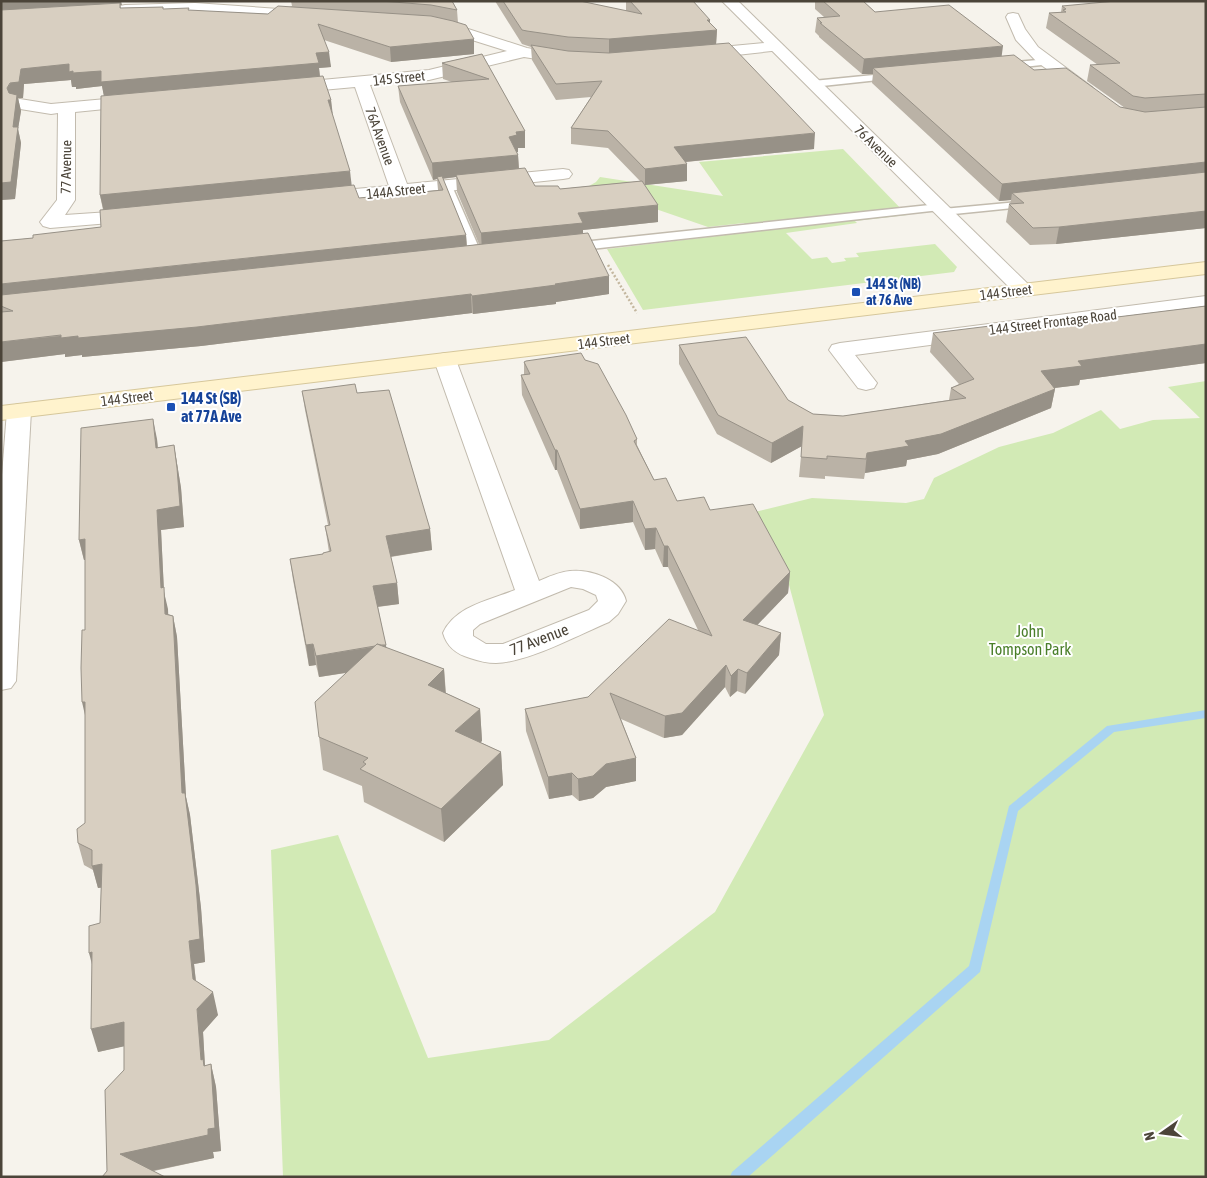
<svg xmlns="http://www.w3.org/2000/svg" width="1207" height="1178" viewBox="0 0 1207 1178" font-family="'Asap Condensed',sans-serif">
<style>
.green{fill:#d2eab5}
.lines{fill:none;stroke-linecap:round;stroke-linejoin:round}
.stream{fill:#a9d4f2;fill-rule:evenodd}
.service-casing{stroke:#c2bbae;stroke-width:3}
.minor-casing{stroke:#c2bbae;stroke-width:2}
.tertiary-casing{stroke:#c2bbae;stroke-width:2}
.secondary-casing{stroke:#d6c79b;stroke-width:2}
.path{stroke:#c4b79f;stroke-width:2.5;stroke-dasharray:2 2;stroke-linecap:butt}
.service{fill:#fff;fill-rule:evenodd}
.minor{fill:#fff;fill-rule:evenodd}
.tertiary{fill:#fff;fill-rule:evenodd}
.secondary{fill:#fff3cd;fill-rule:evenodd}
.wall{fill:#bab2a6;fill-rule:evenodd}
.shaded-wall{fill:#979187}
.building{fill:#d8cfc1;stroke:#979187}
.transit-dot{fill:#1a4fb4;stroke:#fff;stroke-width:2}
.labels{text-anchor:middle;stroke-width:4;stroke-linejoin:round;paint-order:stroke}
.far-street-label{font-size:14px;fill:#4b4439;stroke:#fff}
.far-transit-label{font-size:14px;font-weight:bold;fill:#164399;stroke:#fff;text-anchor:start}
.transit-label{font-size:16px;font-weight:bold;fill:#164399;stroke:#fff;text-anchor:start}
.park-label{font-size:16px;fill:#4a7f2a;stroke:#fff}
.street-label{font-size:16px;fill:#4b4439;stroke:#fff}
</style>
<rect width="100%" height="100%" fill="#f6f3ec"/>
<!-- green -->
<g class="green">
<polygon points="843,149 907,215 855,221 857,223 786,233 812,259 827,257 832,263 846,261 844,258 859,257 856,253 935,244 957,267 954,272 643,310 607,249 751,232 744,223 708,227 589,186 596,182 600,177 723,196 699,162"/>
<polygon points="1206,381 1206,1177 283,1177 271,850 338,835 428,1058 549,1040 715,912 824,715 785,570 751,513 812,498 906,503 924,499 934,478 999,447 1053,433 1101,410 1120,429 1153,420 1200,418 1168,387"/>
</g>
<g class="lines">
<!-- stream -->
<polygon class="stream" points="1206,710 1206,718 1114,732 1018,811 980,972 748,1177 730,1177 732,1172 969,966 1009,806 1107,726"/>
<!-- service casing -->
<g class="service-casing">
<g id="service">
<polygon points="1048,59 1051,60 1051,64 1005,69 1000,66 1005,63"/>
<polygon points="894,73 897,74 897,78 813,87 808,84 813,81"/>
<polygon points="447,183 452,186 483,257 481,260 477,261 471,257 442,186"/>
<polygon points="1030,201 1034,202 1036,204 1034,206 944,215 940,214 940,210 573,251 567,247 573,243 939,204 943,205 943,209"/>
</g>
</g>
<!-- minor casing -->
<g class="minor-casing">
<g id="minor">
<polygon points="195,3 307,11 312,12 314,15 312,18 307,19 195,11 125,13 120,12 118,9 120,6 125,5"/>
<polygon points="1013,13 1018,14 1025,29 1038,47 1092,87 1094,90 1092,93 1080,93 1037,62 1016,40 1006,17 1008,14"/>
<polygon points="434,21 462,27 527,48 574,56 576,59 574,62 568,64 524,57 429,80 370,85 407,184 563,169 569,170 572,174 569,178 563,179 321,204 314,202 312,198 314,194 321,192 389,186 355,87 289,93 283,91 281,88 283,85 289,83 429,70 507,51 453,34 429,28 427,25 429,22"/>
<polygon points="776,42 781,44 784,47 781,50 700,59 694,57 692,54 694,51 700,49"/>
<polygon points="139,96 145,97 147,101 145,105 75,112 75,200 65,215 139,210 146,212 149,216 146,220 50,228 43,226 40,222 57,200 58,113 51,114 14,108 12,104 14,100 20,99 51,104"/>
<polygon points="1206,296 1206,308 855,355 877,383 874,388 866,390 858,388 829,350 832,345 840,343"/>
<path d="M445 353 453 355 456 360 539 581C548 577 559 572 570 571 590 569 621 579 626 601L618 614 609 622C578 635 529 662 496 663 487 663 479 661 470 658 456 654 447 647 443 633 455 606 490 600 515 590L434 360 437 355ZM571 587 583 589 596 595 598 601 589 610 503 644H486L473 636V630L480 624Z"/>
<polygon points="19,404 27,406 31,411 16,681 11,688 1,690 1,488 7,411 11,406"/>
</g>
</g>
<!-- tertiary casing -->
<g class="tertiary-casing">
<polygon id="tertiary" points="722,1 738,1 1030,286 1033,290 1030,294 1023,296 1016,294"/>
</g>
<!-- secondary casing -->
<g class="secondary-casing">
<polygon id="secondary" points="1206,262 1206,274 1,420 1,406"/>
</g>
<!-- path -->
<polyline class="path" points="608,265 637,313"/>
<!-- service -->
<use href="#service" class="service"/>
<!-- minor -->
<use href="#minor" class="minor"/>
<!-- tertiary -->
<use href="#tertiary" class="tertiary"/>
<!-- secondary -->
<use href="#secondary" class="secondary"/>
</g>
<!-- wall -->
<g class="wall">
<path d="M1 1 122 5H120L121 8 163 7V9L268 14 292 6 291 1H452L457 10 458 23 474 54 391 62 324 40 331 67 319 68 320 76 331 100 332 115 351 185 359 198 438 190 437 179 433 180 400 102 398 86 452 82 443 79 442 63 482 54 525 131V148H518V152H517L518 155 519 169 535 186 560 189 640 181 608 148 571 144V128L591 97 556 100 532 60 531 47 522 44 495 1H580L626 11V1H693L710 24 717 30 716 44 814 149 686 162 687 164V181L645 185 658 222 583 230V233L609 276V294L556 302V304L473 314 472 313 201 346 82 357V355L65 357V354L1 362V241L33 238 101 227 103 210 100 195 104 95 102 86 76 89V87H72L71 80 24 84 23 98H18L21 111 18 129 21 143 15 199 1 200ZM456 177 457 192 479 244 467 246 466 235 443 179Z"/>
<polygon points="815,1 863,1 875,12 1002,56 1120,107 1125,108 1087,81 1090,65 1098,65 1046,28 1049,13 1061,12 1062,6 1206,1 1206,228 1056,244 1030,245 1006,222 1009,204 1010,204 1011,200 999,201 872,83 873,74 862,74 819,37 819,36 815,32 817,18 824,17 815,9"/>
<polygon points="1206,306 1206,363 1080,380 1079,385 1054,388 1055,389 1051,408 938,454 907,460 906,466 865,473 864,479 825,476 825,479 799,477 802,446 771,463 717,434 679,364 679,345 813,414 843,416 949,400 951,388 959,384 930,352 933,333 996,332"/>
<polygon points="585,360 637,439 637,445 654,480 677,501 710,510 790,572 788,593 757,625 781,633 779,655 745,694 737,691 730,697 725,687 682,735 664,738 621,719 636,758 636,781 606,787 593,798 579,801 572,795 549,799 526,731 525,709 588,697 698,630 668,567 663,567 655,549 645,550 633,522 580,529 557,470 555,470 522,395 521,375 524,375 524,362"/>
<polygon points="302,391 357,393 430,529 432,550 391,557 397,583 399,604 378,607 386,648 444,669 446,693 480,709 482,741 480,742 501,752 503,785 444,842 364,802 362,786 323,770 319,737 346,673 319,677 316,665 309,666 293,580 290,559 323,554 329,552 325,526 328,525 305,410"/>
<polygon points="157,439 158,448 174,445 181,488 184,527 161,530 164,592 168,614 173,616 177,637 186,797 190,815 201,908 205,962 194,964 196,981 218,1015 203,1032 205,1066 211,1064 216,1087 221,1151 213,1152 214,1158 154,1171 107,1171 124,1070 124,1046 98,1052 101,888 98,888 93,870 84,865 78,843 85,823 85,560 84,560 79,540"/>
</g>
<!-- shaded-wall -->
<g class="shaded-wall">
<polygon points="1,1 121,1 122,5 120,5 122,23 1,13"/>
<polygon points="707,20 710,20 710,31 717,30 716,45 609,54 609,39"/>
<polygon points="474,39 474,54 391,62 390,47"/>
<polygon points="1003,46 1001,61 873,68 873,74 862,74 864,59"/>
<polygon points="329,52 331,67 319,68 320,78 104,97 102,86 76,89 76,87 72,87 71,80 24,84 23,98 18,98 21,111 18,129 21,143 15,199 1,200 1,183 13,127 10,103 7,88 21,69 69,64"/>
<polygon points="328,100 331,100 333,116"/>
<polygon points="525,131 525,148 518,148 518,152 509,153 509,137 516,132"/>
<polygon points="815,133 814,149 674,163 674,147"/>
<polygon points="518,155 519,171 456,175 456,177 438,179 437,177 437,179 433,180 432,163"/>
<polygon points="1206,162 1206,178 1012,193 1011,200 999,201 1002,184"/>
<polygon points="687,164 687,181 645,185 645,169"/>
<polygon points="350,171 352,188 104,212 100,195"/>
<polygon points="658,205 658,222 583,230 583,240 482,251 481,233 578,213"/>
<polygon points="1206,211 1206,228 1056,244 1059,227"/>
<polygon points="466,235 467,252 1,303 1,284"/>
<polygon points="609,276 609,294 556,302 556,304 473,314 472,296"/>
<polygon points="471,294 472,313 201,346 82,357 82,355 65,357 65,354 1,362 1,342"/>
<polygon points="1206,344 1206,363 1080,380 1079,385 1038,390 1041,371 1078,361"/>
<polygon points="1055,389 1051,408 938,454 907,460 906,466 865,473 867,453 905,441"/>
<polygon points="153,419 157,439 159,468 156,448"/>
<polygon points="803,426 802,446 771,463 772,443"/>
<polygon points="174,445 181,488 184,527 161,530 164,592 168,609 169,635 161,588 157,510"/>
<rect x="555" y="450" width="2" height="20"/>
<polygon points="633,501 633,522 580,529 580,509"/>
<polygon points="656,528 655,549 645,550 645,529"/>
<polygon points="430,529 432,550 388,557 386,536"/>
<polygon points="85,539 90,560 84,560 79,540"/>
<polygon points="664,546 668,546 668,567 663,567"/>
<polygon points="790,572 788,593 742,641 743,620"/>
<polygon points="397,583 399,604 375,607 373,586"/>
<polygon points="173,616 177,637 186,797 190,815 201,908 205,962 194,964 198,1002 193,979 189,941"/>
<polygon points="781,633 779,655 745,694 747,673"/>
<polygon points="313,644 316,665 309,666 306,645"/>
<polygon points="386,645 388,666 319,677 316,656"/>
<polygon points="726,665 725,687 682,735 664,738 665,716"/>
<polygon points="444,669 446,701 428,685"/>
<polygon points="738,669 737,691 730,697 731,676"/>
<polygon points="82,702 85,702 87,724"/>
<polygon points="480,709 482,741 458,763 455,731"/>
<polygon points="501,752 503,785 444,842 441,809"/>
<polygon points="636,758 636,781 606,787 593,798 579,801 578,779 606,764"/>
<polygon points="572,773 572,795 549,799 548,777"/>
<polygon points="102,864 108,886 98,888 92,866"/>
<polygon points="92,952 95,976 89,953"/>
<polygon points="213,992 218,1015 203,1032 205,1067 208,1082 201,1060 197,1009"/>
<polygon points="124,1022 130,1045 98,1052 91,1029"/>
<polygon points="211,1064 216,1087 221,1151 213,1152 214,1158 127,1176 120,1154 208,1129"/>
</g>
<!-- building -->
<g class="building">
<polygon points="381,1 452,1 457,10 431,5"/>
<polygon points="503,1 580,1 642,14 630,1 693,1 710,20 707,20 717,30 609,39 568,37 527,31 522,30"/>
<polygon points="823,1 863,1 875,12 949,5 1003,46 864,59 820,23 822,23 817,18 840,16"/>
<polygon points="1116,1 1206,1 1206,94 1145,98 1133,96 1090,65 1120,63 1049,13 1066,12 1063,10 1066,9 1062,6"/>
<polygon points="120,3 120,8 163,7 163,9 189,8 188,10 268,14 278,6 431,16 453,21 466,25 474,39 390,47 318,24 329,52 316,53 319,63 101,82 101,71 73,73 73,71 69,72 69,64 21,69 19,82 10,83 7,88 9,93 17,95 13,127 18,127 11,182 1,183 1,10"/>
<polygon points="729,43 815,133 674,147 687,164 645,169 608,131 571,128 602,81 556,84 531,45 568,51 609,53"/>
<polygon points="482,54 525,131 516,132 517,135 509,137 518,155 432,163 398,86 489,79 442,63"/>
<polygon points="1014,55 1034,70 1066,68 1120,107 1145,112 1206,107 1206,162 1002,184 873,68"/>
<polygon points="323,76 331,100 328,100 350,171 100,195 101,96"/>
<polygon points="525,168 535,186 558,186 560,189 642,181 658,205 578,213 583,223 481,233 456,175"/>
<polygon points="1206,172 1206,211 1059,227 1033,228 1009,204 1024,203 1012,193"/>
<polygon points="442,176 466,235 1,284 1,241 33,238 33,235 101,227 100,210 354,185 359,198 443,190 437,177"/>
<polygon points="588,233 609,276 555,284 556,285 472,296 471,294 197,327 78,338 78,336 61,338 61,335 1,342 1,312 13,311 1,306 1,295"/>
<polygon points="1206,306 1206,344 1078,361 1082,366 1041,371 1055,389 941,434 905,441 909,446 867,453 866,459 827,456 827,459 801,457 803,426 772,443 718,415 679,345 746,337 788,400 813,414 843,416 966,398 951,388 974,379 933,333 990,326 996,332"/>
<polygon points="581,353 585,360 598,364 626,415 637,439 634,441 654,480 666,478 677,501 704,497 710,510 753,504 790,572 743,620 781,633 747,673 738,669 731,676 726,665 682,713 665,716 610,693 636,758 606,764 593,776 578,779 572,773 548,777 525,709 588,697 669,619 712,636 668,546 664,546 656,528 645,529 633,501 580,509 557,450 555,450 521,375 530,374 524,362 526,361"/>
<polygon points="355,384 357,393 389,390 430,529 386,536 397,583 373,586 386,645 381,645 377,644 375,646 316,656 313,644 306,645 290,559 323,554 323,553 331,551 325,526 330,525 302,391"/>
<polygon points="153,419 156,448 174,445 177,468 180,506 157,510 161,588 164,587 165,614 173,616 182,793 185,793 196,885 200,939 189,941 193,979 213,992 197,1009 201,1060 203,1059 204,1066 211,1064 215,1128 208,1129 208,1135 120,1154 165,1177 102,1177 107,1171 105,1090 124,1070 124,1022 91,1029 92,952 89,953 89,926 100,923 102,864 92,866 92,850 78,843 77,829 85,823 85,702 82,702 81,668 82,630 85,630 85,539 79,540 81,428"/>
<polygon points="377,644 444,669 428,685 480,709 455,731 501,752 441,809 360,769 366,764 363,762 368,758 319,737 315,702"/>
</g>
<!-- markers -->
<g class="transit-dot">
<rect x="851" y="287" width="10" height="10" rx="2.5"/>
<rect x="166" y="402" width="10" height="10" rx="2.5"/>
</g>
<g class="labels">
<!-- far-street labels -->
<g class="far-street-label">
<text transform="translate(399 78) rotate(-6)" y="5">145 Street</text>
<text transform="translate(380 136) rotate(70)" y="5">76A Avenue</text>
<text transform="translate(876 146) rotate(44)" y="5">76 Avenue</text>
<text transform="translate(66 167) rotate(-89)" y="5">77 Avenue</text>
<text transform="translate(396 191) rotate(-6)" y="5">144A Street</text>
<text transform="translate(1006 292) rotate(-7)" y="5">144 Street</text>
<text transform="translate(1053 322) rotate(-7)" y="5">144 Street Frontage Road</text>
<text transform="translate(604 341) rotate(-7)" y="5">144 Street</text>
<text transform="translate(127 398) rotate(-7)" y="5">144 Street</text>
</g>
<!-- far-transit labels -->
<g class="far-transit-label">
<text x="866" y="289">144 St (NB)<tspan x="866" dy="16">at 76 Ave</tspan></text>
</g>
<!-- transit labels -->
<g class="transit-label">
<text x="181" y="404">144 St (SB)<tspan x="181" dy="18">at 77A Ave</tspan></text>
</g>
<!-- park labels -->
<g class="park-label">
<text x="1030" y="637">John<tspan x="1030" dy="18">Tompson Park</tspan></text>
</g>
<!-- street labels -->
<g class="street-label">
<text transform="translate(539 639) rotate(-21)" y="6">77 Avenue</text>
</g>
</g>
<!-- border -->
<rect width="1207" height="1178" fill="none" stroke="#4b4439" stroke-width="5"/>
<!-- north arrow -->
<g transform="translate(1162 1133) rotate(256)" stroke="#ffffff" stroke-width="4" paint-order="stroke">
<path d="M0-4L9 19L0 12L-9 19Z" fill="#4b4439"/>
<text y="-8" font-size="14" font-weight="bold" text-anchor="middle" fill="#4b4439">N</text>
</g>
</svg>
